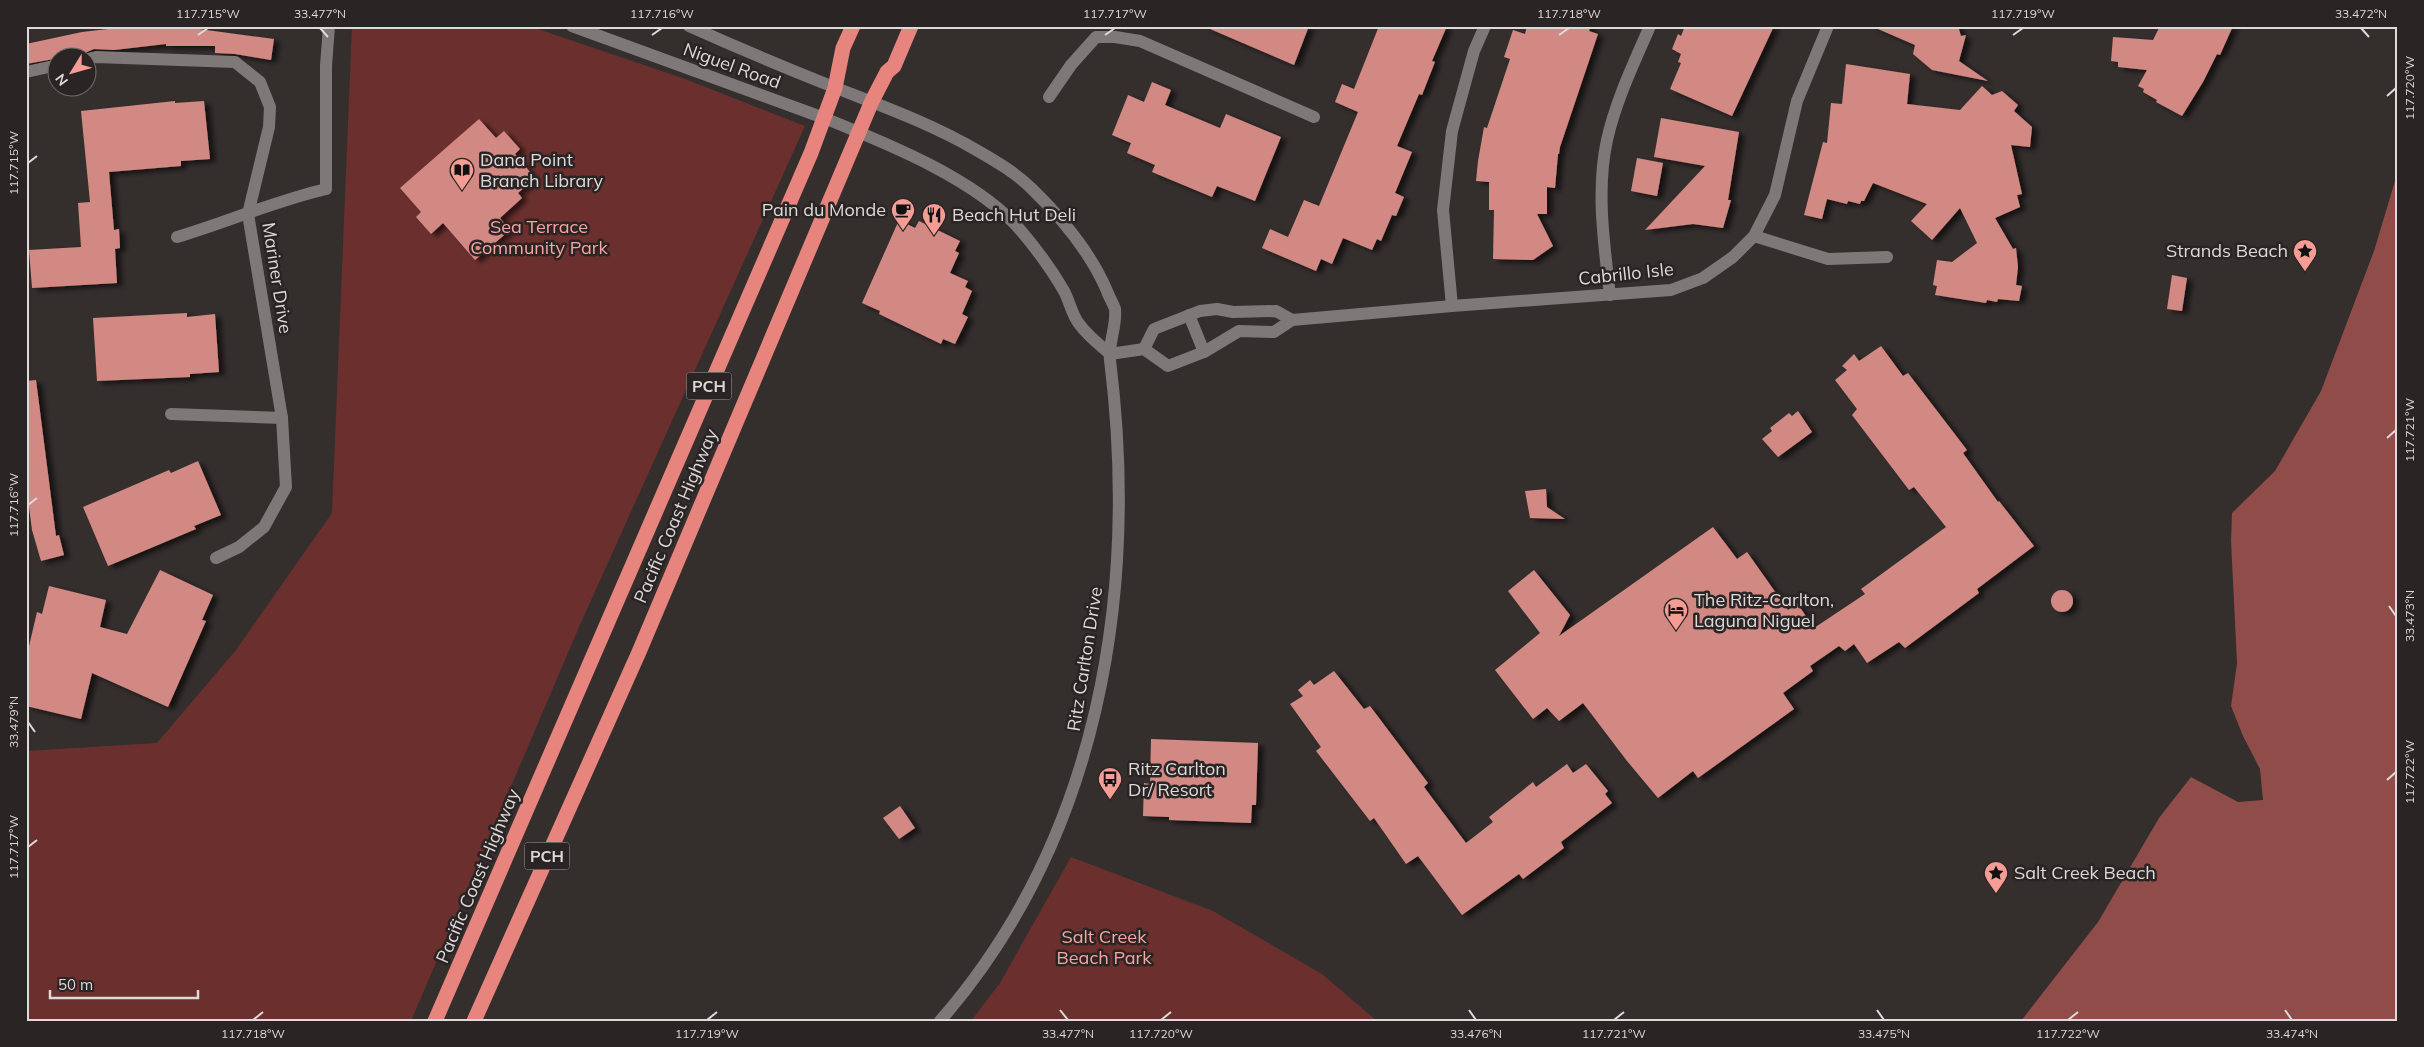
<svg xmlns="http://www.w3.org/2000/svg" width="2424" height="1047" viewBox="0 0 2424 1047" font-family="Mulish,sans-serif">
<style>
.green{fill:#6b302e}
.water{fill:#8f4c48}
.building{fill:#d38983;filter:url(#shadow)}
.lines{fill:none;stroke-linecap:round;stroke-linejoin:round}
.street{stroke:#7f7878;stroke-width:12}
.secondary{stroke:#7f7878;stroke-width:12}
.highway{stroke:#e7847d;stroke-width:15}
.ticks{fill:none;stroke:#dedada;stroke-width:2}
.labels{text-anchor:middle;stroke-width:5;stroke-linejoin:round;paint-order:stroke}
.shield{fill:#2a2424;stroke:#a8a3a3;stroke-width:1}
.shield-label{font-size:16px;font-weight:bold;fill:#dedada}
.street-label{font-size:18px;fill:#dedada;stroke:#2a2424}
.poi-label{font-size:18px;fill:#dedada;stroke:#2a2424;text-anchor:start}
.park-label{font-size:18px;fill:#f7a6a0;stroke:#2a2424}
.neatline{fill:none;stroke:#dedada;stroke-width:2}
.ticks-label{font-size:12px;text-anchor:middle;fill:#dedada}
</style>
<defs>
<filter id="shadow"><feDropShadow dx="5.5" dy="3" stdDeviation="2.5" flood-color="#0009"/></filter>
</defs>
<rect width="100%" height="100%" fill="#342e2d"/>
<!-- green -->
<g class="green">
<polygon points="352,26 529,26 685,79 805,126 579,627 411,1021 26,1021 26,751 157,743 236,650 332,513"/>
<polygon points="1071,857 1213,911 1322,974 1377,1021 971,1021 1000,983"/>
</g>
<!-- water -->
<polygon class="water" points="2398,171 2398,1021 2021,1021 2098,922 2159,818 2191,777 2238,802 2263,800 2260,769 2243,736 2231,706 2237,663 2231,541 2232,513 2275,471 2321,391 2374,251"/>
<!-- building -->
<g class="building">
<polygon points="134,26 199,27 199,29 274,39 271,60 235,54 215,53 215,46 166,46 166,44 114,50 94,49 82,54 26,64 26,44 82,32"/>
<polygon points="1203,26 1309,26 1294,65"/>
<polygon points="1379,26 1447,26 1432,61 1435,62 1422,95 1419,94 1397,146 1412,152 1395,193 1404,197 1396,216 1392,215 1381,241 1377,239 1372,250 1343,238 1332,264 1321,259 1316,271 1262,248 1270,229 1288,237 1304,200 1319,206 1358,112 1335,102 1342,84 1354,89"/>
<polygon points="1527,26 1591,26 1589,31 1598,34 1560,147 1559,154 1558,154 1555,188 1547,187 1547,214 1537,214 1553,246 1533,260 1493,259 1494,210 1489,210 1489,182 1476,181 1478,161 1484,127 1487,128 1510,59 1504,57 1513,30 1525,34"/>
<polygon points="1685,26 1774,26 1732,116 1670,89 1681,63 1678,62 1681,54 1672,49 1678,34 1681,36"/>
<polygon points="1871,26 1958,26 1961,36 1966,35 1959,61 1988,81 1932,70 1913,54 1915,45"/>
<polygon points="2160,26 2233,26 2220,55 2217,54 2203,82 2182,116 2156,102 2157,100 2143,92 2144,89 2138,86 2147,70 2118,67 2118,62 2111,61 2113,37 2153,40"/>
<polygon points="1846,64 1910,74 1907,104 1960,110 1982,86 1992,95 2002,91 2018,105 2014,111 2032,127 2030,147 2011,145 2022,194 2017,195 2020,207 1995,218 2013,249 2016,248 2018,267 2016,285 2022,286 2019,301 1998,299 1997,302 1987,300 1986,303 1935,295 1937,286 1933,285 1937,260 1952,262 1977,243 1960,208 1932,240 1911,221 1927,204 1873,183 1864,201 1861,201 1860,204 1848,201 1847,204 1827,199 1822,219 1804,215 1823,142 1827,143 1831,103 1842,104"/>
<polygon points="1152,82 1171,90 1165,105 1220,128 1226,114 1281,137 1255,201 1217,186 1212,197 1152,172 1155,165 1127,153 1131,143 1112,135 1128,95 1144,102"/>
<polygon points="175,101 175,103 204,101 210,159 181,161 181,166 109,172 114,230 119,229 120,248 115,249 117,283 32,288 29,250 81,247 78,203 90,202 81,111"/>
<polygon points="1661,118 1739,132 1728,200 1731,200 1723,228 1693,224 1645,230 1705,166 1654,157"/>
<polygon points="479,119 496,138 504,131 520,149 515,154 535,178 518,193 522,198 500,218 510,230 475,260 443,223 431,234 416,217 421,212 400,188"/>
<polygon points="1637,158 1663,163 1657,196 1631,191"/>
<polygon points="899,220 915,228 919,221 960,241 955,251 959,253 950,273 968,281 965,287 972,291 962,314 968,317 955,344 943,339 941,344 879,314 880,311 862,303"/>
<polygon points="2172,275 2187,278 2182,311 2167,309"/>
<polygon points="187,313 187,317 215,314 219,372 190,374 190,377 97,381 93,318"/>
<polygon points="1881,346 1903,376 1908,373 1967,450 1963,453 1998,502 1999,501 2034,546 1977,589 1979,593 1905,648 1899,642 1867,663 1854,644 1845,651 1839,646 1810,666 1813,671 1783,693 1794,709 1698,778 1693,771 1658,798 1627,761 1583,703 1559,721 1547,708 1533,719 1495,670 1540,633 1508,591 1534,570 1570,615 1559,636 1713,527 1737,559 1747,552 1788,610 1797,603 1814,628 1865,594 1861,589 1946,527 1914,487 1909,490 1852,415 1857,409 1835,380 1847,370 1842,366 1854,354 1859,361"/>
<polygon points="36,380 56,536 59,535 64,555 41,561 32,530 29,507 26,507 26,381"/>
<polygon points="1798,411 1812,432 1778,457 1762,439 1772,431 1770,428 1789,413 1792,416"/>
<polygon points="198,461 221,515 194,526 196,529 108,566 83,507 169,470 171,473"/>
<polygon points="1546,489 1547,507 1565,519 1530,518 1525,491"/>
<polygon points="160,570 213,595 202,620 206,621 168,707 92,673 81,719 26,706 26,659 37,612 42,614 49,586 106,600 100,627 127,634"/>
<circle cx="2062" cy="601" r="11"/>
<polygon points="1334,671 1364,709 1370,706 1428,783 1424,787 1466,843 1493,822 1489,817 1533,782 1536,787 1567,764 1573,773 1586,764 1608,791 1605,794 1612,803 1561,842 1564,848 1523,879 1519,874 1462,915 1418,856 1406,864 1374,818 1370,821 1316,751 1321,747 1290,704 1303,696 1298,690 1310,680 1314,685"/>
<polygon points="1151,739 1258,743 1256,805 1252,805 1251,823 1169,820 1169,817 1143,816 1144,783 1150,784"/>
<polygon points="900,806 915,828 899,839 883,818"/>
</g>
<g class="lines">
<!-- street -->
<g class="street">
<polyline points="88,59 96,57 235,62 260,82 270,107 269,127 248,214 282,418 286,487 264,527 239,547 216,558"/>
<polyline points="26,72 58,65"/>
<polyline points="1049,97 1071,65 1096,37 1115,37 1140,41 1314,117"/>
<polyline points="1754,236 1828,259 1887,257"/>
<path d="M177 237C227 222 275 201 326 189"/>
<path d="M1610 295C1604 244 1596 190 1607 140 1616 100 1634 63 1650 26"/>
<polyline points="1452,306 1443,210 1452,131 1474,51 1485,26"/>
<polyline points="1189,315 1204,352"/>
<polyline points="1144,349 1154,329 1200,311 1217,309 1233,312 1276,311 1292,320"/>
<polyline points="1110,354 1144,349 1168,366 1204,352 1239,331 1274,332 1292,320 1452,306 1671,290 1703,278 1733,257 1754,236 1775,195 1797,101 1828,26"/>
<polyline points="171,414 282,418"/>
</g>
<!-- secondary -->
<g class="secondary">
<path d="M572 26 824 118C886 143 979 180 1022 232 1038 251 1052 270 1064 291 1070 302 1072 316 1080 325 1088 336 1100 345 1110 354"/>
<path d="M689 26C736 47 783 67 831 86 882 106 932 124 978 151 997 162 1016 173 1031 188 1062 218 1090 251 1107 291 1109 297 1113 303 1115 309 1117 325 1108 344 1110 360 1139 594 1099 839 940 1021"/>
<polyline points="326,189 326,66 329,26"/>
</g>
<!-- highway -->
<g class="highway">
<polyline points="435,1021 811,153 835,88 843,48 853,26"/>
<polyline points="474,1021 639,652 872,101 887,72 894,66 911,26"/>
</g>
</g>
<!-- ticks -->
<path class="ticks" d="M320 28 328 37M2361 28 2369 37M198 35 208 28M652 35 662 28M1105 35 1115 28M1559 35 1569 28M2013 35 2023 28M2387 96 2396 88M28 163 37 156M2387 438 2396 430M28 505 37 498M2389 606 2396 616M28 722 35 732M2387 780 2396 772M28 847 37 840M1060 1010 1068 1020M1469 1010 1476 1020M1877 1010 1884 1020M2285 1010 2292 1020M253 1020 263 1012M707 1020 717 1012M1161 1020 1171 1012M1614 1020 1624 1012M2068 1020 2078 1012"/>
<!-- icons -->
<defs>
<g id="library-pin" transform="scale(1.25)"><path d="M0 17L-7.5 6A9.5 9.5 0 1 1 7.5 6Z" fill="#f59c95" stroke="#2a2424"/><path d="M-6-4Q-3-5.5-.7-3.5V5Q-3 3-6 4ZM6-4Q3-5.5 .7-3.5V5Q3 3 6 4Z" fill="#111"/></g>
<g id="cafe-pin" transform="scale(1.25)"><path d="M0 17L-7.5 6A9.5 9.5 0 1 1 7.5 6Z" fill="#f59c95" stroke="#2a2424"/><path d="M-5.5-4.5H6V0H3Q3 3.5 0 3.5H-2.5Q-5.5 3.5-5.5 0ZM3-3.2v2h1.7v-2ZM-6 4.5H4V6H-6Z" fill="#111"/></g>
<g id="restaurant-pin" transform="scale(1.25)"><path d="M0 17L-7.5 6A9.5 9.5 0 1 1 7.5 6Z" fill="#f59c95" stroke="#2a2424"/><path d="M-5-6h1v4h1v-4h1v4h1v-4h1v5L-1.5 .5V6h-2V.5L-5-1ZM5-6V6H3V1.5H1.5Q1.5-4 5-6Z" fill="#111"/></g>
<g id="sight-pin" transform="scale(1.25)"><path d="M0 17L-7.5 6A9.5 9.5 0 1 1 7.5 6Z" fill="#f59c95" stroke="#2a2424"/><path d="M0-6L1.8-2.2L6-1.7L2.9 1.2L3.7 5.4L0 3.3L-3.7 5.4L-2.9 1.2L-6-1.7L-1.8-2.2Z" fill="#111"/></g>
<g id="hotel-pin" transform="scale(1.25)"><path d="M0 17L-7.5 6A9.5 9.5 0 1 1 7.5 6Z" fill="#f59c95" stroke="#2a2424"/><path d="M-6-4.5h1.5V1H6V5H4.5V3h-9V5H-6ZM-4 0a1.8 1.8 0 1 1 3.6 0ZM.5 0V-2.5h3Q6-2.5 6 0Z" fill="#111"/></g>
<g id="bus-pin" transform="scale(1.25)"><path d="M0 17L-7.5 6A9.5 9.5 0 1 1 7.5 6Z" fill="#f59c95" stroke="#2a2424"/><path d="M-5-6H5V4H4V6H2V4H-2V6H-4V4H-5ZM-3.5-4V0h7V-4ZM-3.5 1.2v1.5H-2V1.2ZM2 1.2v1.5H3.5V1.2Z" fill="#111"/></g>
</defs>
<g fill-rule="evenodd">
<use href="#library-pin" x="462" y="170"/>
<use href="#cafe-pin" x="903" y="210"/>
<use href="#restaurant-pin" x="934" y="215"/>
<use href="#sight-pin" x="2305" y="251"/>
<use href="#hotel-pin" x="1676" y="610"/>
<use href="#bus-pin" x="1110" y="779"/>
<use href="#sight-pin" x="1996" y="873"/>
</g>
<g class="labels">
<!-- shield labels -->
<g class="shield">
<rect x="686.5" y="372.5" width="45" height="27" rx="4"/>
<rect x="524.5" y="842.5" width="45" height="27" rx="4"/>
</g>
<g class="shield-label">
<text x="709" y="392">PCH</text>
<text x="547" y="862">PCH</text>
</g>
<!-- street labels -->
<g class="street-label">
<text transform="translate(732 66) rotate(20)" y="6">Niguel Road</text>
<text transform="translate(1626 274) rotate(-6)" y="6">Cabrillo Isle</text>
<text transform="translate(277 278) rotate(81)" y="6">Mariner Drive</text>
<text transform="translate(676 516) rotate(-67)" y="6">Pacific Coast Highway</text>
<text transform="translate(1085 659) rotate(-81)" y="6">Ritz Carlton Drive</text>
<text transform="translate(478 876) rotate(-67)" y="6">Pacific Coast Highway</text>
</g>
<!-- poi labels -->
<g class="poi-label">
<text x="480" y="166">Dana Point<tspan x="480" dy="21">Branch Library</tspan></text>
<text x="886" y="216" text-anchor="end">Pain du Monde</text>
<text x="952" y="221">Beach Hut Deli</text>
<text x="2288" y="257" text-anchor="end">Strands Beach</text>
<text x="1694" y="606">The Ritz-Carlton,<tspan x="1694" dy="21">Laguna Niguel</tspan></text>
<text x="1128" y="775">Ritz Carlton<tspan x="1128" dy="21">Dr/ Resort</tspan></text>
<text x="2014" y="879">Salt Creek Beach</text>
</g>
<!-- park labels -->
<g class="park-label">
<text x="539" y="233">Sea Terrace<tspan x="539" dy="21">Community Park</tspan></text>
<text x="1104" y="943">Salt Creek<tspan x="1104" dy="21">Beach Park</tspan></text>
</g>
</g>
<!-- border -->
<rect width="2424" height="1047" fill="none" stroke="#2a2424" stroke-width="55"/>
<!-- north arrow -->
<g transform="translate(72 72) rotate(233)"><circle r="24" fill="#2a2424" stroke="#726d6d"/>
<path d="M0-4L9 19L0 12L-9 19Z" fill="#f59c95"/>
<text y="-8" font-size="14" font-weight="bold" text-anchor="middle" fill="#dedada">N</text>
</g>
<!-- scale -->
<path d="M50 990v8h148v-8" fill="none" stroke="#dedada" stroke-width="2.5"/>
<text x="58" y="990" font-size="15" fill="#dedada" stroke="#2a2424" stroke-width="4" paint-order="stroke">50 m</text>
<rect x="28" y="28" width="2368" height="992" class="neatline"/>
<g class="ticks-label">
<text x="208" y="18">117.715°W</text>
<text x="320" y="18">33.477°N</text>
<text x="662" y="18">117.716°W</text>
<text x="1115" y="18">117.717°W</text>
<text x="1569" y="18">117.718°W</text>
<text x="2023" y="18">117.719°W</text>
<text x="2361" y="18">33.472°N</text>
<text transform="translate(2410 88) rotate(-90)" y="4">117.720°W</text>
<text transform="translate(14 163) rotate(-90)" y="4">117.715°W</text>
<text transform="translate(2410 430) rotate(-90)" y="4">117.721°W</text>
<text transform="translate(14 505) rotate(-90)" y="4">117.716°W</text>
<text transform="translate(2410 616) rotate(-90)" y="4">33.473°N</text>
<text transform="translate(14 722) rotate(-90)" y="4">33.479°N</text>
<text transform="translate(2410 772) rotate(-90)" y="4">117.722°W</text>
<text transform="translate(14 847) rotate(-90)" y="4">117.717°W</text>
<text x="253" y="1038">117.718°W</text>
<text x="707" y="1038">117.719°W</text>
<text x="1068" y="1038">33.477°N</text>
<text x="1161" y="1038">117.720°W</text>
<text x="1476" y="1038">33.476°N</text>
<text x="1614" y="1038">117.721°W</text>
<text x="1884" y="1038">33.475°N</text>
<text x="2068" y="1038">117.722°W</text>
<text x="2292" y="1038">33.474°N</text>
</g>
</svg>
